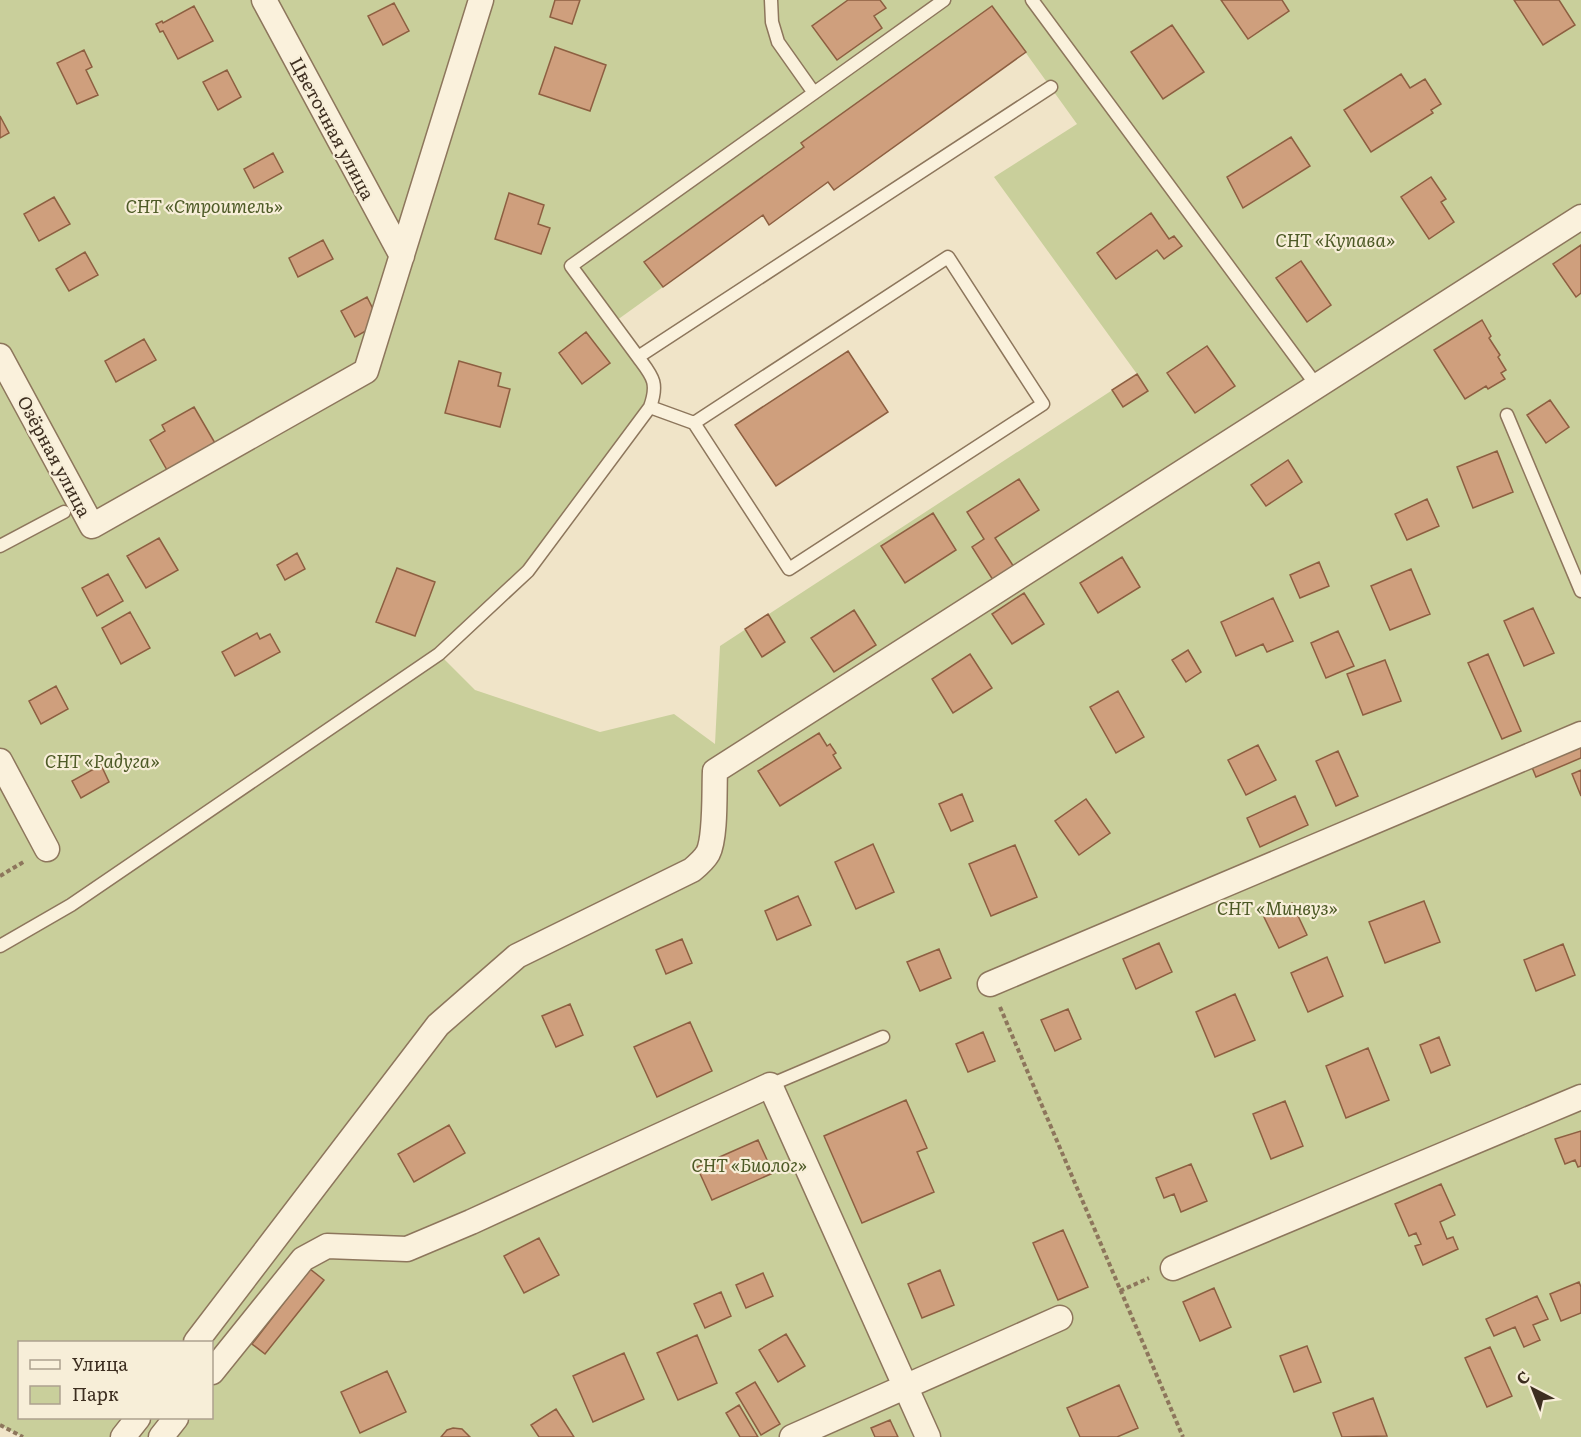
<svg xmlns="http://www.w3.org/2000/svg" width="1581" height="1437" font-family="Literata,serif">
<style>
.green{fill:#c9cf9b;fill-rule:evenodd}
.building{fill:#cf9f7d;stroke:#8d5f41;stroke-width:1.5}
.lines{fill:none;stroke-linecap:round;stroke-linejoin:round}
.service-casing{stroke:#8d765c;stroke-width:15}
.minor-casing{stroke:#8d765c;stroke-width:27}
.path{stroke:#8d765c;stroke-width:4;stroke-dasharray:4.5 3;stroke-linecap:butt}
.service{stroke:#faf1dc;stroke-width:12}
.minor{stroke:#faf1dc;stroke-width:24}
.labels{text-anchor:middle;dominant-baseline:central;stroke-width:4.5;stroke-linejoin:round;paint-order:stroke}
.street-label{font-size:18px;fill:#3d2e20;stroke:#f7eed8}
.park-label{font-size:18px;font-style:italic;fill:#4d5a26;stroke:#f7eed8}
</style>
<rect width="100%" height="100%" fill="#f0e4c8"/>
<path class="green" d="M 0,0 L 1581,0 L 1581,1437 L 23,1437 L 0,1425 ZM 992,6 L 1077,124 L 994,177 L 1137,374 L 720,646 L 715,744 L 674,714 L 600,732 L 475,690 L 439,654 L 528,571 L 653,397 L 653,378 L 613,323 L 663,287 L 644,261 L 804,147 L 801,143 ZM 20,1342 L 212,1342 L 212,1418 L 20,1418 Z"/>
<path class="building" d="M 555,0 L 580,0 L 572,24 L 550,17 Z
M 848,0 L 880,0 L 886,8 L 874,16 L 882,28 L 837,60 L 812,26 Z
M 1221,0 L 1282,0 L 1289,11 L 1248,39 Z
M 1514,0 L 1559,0 L 1575,25 L 1543,45 Z
M 394,3 L 409,31 L 383,45 L 368,16 Z
M 194,6 L 213,41 L 178,59 L 163,31 L 160,32 L 156,24 L 162,21 L 163,23 Z
M 992,6 L 1026,52 L 834,190 L 828,182 L 769,225 L 763,215 L 663,287 L 644,262 L 804,147 L 801,143 Z
M 1172,25 L 1204,72 L 1163,99 L 1131,52 Z
M 555,47 L 606,65 L 590,111 L 539,94 Z
M 84,50 L 92,67 L 86,70 L 98,95 L 77,104 L 57,63 Z
M 227,70 L 241,97 L 218,110 L 203,82 Z
M 1401,74 L 1410,88 L 1425,79 L 1441,104 L 1431,110 L 1433,113 L 1371,152 L 1344,110 Z
M 0,116 L 9,133 L 0,138 Z
M 1291,137 L 1310,166 L 1243,208 L 1227,177 Z
M 273,153 L 283,172 L 254,188 L 244,169 Z
M 1431,177 L 1446,199 L 1441,202 L 1454,222 L 1429,239 L 1401,197 Z
M 509,193 L 544,205 L 538,224 L 550,228 L 541,254 L 495,239 Z
M 54,197 L 70,224 L 39,241 L 24,214 Z
M 1151,213 L 1169,239 L 1174,236 L 1182,246 L 1164,259 L 1157,250 L 1116,279 L 1097,253 Z
M 323,240 L 333,259 L 298,277 L 289,258 Z
M 1581,245 L 1581,293 L 1576,297 L 1553,264 Z
M 85,252 L 98,275 L 69,291 L 56,269 Z
M 1301,261 L 1331,305 L 1307,322 L 1276,278 Z
M 367,297 L 380,323 L 355,337 L 341,311 Z
M 1482,320 L 1491,336 L 1489,338 L 1500,355 L 1498,357 L 1506,370 L 1501,373 L 1505,379 L 1488,389 L 1486,386 L 1465,399 L 1434,350 Z
M 586,332 L 610,363 L 582,384 L 559,353 Z
M 144,339 L 156,360 L 116,382 L 105,361 Z
M 1207,346 L 1235,386 L 1195,413 L 1167,373 Z
M 848,351 L 888,412 L 776,486 L 735,425 Z
M 459,361 L 501,373 L 498,386 L 510,389 L 500,427 L 445,413 Z
M 1137,374 L 1148,391 L 1123,407 L 1112,390 Z
M 1550,400 L 1569,427 L 1546,443 L 1527,415 Z
M 194,407 L 215,443 L 167,470 L 150,440 L 165,431 L 162,425 Z
M 1497,451 L 1513,492 L 1473,508 L 1457,467 Z
M 1288,460 L 1302,482 L 1266,506 L 1251,485 Z
M 1019,479 L 1039,510 L 995,538 L 1014,567 L 993,580 L 972,547 L 984,539 L 967,512 Z
M 1427,499 L 1439,526 L 1407,540 L 1395,514 Z
M 933,513 L 956,550 L 905,583 L 881,546 Z
M 159,538 L 178,570 L 146,588 L 127,556 Z
M 297,553 L 305,569 L 285,580 L 277,565 Z
M 1122,557 L 1140,587 L 1098,613 L 1080,583 Z
M 1319,562 L 1329,586 L 1300,598 L 1290,575 Z
M 397,568 L 435,582 L 415,636 L 376,622 Z
M 1411,569 L 1430,614 L 1390,630 L 1371,586 Z
M 108,574 L 123,601 L 97,616 L 82,588 Z
M 1024,593 L 1044,624 L 1012,644 L 992,614 Z
M 1273,598 L 1293,641 L 1267,652 L 1263,644 L 1236,656 L 1221,622 Z
M 1533,608 L 1554,653 L 1524,666 L 1504,621 Z
M 854,610 L 876,645 L 834,672 L 811,638 Z
M 130,612 L 150,648 L 121,664 L 102,628 Z
M 768,614 L 785,642 L 762,657 L 745,629 Z
M 1338,631 L 1354,666 L 1326,678 L 1311,643 Z
M 257,633 L 260,639 L 270,634 L 280,652 L 235,676 L 222,652 Z
M 1188,650 L 1201,672 L 1186,682 L 1172,660 Z
M 970,654 L 992,688 L 953,713 L 932,679 Z
M 1488,654 L 1521,731 L 1502,739 L 1468,663 Z
M 1385,660 L 1401,701 L 1363,715 L 1347,674 Z
M 56,686 L 68,709 L 41,724 L 29,701 Z
M 1118,691 L 1144,737 L 1116,753 L 1090,707 Z
M 819,733 L 827,746 L 830,744 L 836,753 L 833,755 L 841,768 L 780,806 L 758,771 Z
M 1581,738 L 1581,758 L 1536,777 L 1529,760 Z
M 1258,745 L 1276,780 L 1246,795 L 1228,760 Z
M 1338,751 L 1358,796 L 1336,806 L 1316,761 Z
M 101,765 L 109,782 L 81,798 L 72,781 Z
M 1581,770 L 1581,796 L 1572,774 Z
M 962,794 L 973,821 L 951,831 L 939,804 Z
M 1295,796 L 1308,825 L 1260,847 L 1247,818 Z
M 1086,799 L 1110,833 L 1079,855 L 1055,821 Z
M 873,844 L 894,892 L 856,909 L 835,862 Z
M 1015,845 L 1037,897 L 991,916 L 969,864 Z
M 798,896 L 811,925 L 777,940 L 765,911 Z
M 1424,901 L 1440,942 L 1385,963 L 1369,922 Z
M 1292,903 L 1307,935 L 1279,948 L 1264,917 Z
M 682,939 L 692,963 L 666,974 L 656,950 Z
M 1159,943 L 1172,972 L 1136,989 L 1123,959 Z
M 1563,944 L 1575,975 L 1536,991 L 1524,960 Z
M 939,949 L 951,978 L 920,991 L 907,962 Z
M 1327,957 L 1343,996 L 1308,1012 L 1291,973 Z
M 1235,994 L 1255,1040 L 1215,1057 L 1196,1012 Z
M 570,1004 L 583,1035 L 556,1047 L 542,1016 Z
M 1068,1009 L 1081,1039 L 1055,1051 L 1041,1020 Z
M 690,1022 L 712,1071 L 657,1097 L 634,1047 Z
M 983,1032 L 995,1061 L 968,1072 L 956,1044 Z
M 1439,1037 L 1450,1065 L 1431,1073 L 1420,1045 Z
M 1368,1048 L 1389,1100 L 1346,1118 L 1326,1066 Z
M 906,1100 L 927,1148 L 917,1152 L 934,1192 L 862,1223 L 824,1136 Z
M 1285,1101 L 1303,1146 L 1271,1159 L 1253,1114 Z
M 449,1125 L 465,1153 L 414,1182 L 398,1154 Z
M 1581,1131 L 1581,1166 L 1578,1167 L 1575,1160 L 1565,1164 L 1555,1139 Z
M 758,1140 L 773,1173 L 712,1200 L 697,1167 Z
M 1191,1164 L 1207,1201 L 1181,1212 L 1174,1194 L 1164,1198 L 1156,1178 Z
M 1441,1184 L 1455,1215 L 1440,1222 L 1447,1239 L 1453,1237 L 1458,1249 L 1423,1265 L 1415,1246 L 1421,1244 L 1416,1233 L 1409,1236 L 1395,1204 Z
M 1063,1230 L 1088,1287 L 1058,1300 L 1033,1243 Z
M 539,1238 L 559,1275 L 524,1293 L 504,1256 Z
M 310,1269 L 324,1280 L 265,1354 L 252,1344 Z
M 940,1270 L 954,1305 L 922,1318 L 908,1284 Z
M 763,1273 L 773,1296 L 746,1308 L 736,1285 Z
M 1579,1282 L 1581,1287 L 1581,1313 L 1561,1321 L 1550,1294 Z
M 1214,1288 L 1231,1327 L 1200,1341 L 1183,1302 Z
M 721,1292 L 731,1316 L 705,1328 L 694,1304 Z
M 1537,1296 L 1548,1319 L 1533,1325 L 1540,1340 L 1524,1347 L 1515,1327 L 1494,1336 L 1486,1319 Z
M 786,1334 L 805,1366 L 778,1382 L 759,1350 Z
M 697,1335 L 717,1383 L 678,1400 L 657,1353 Z
M 1307,1346 L 1321,1382 L 1294,1392 L 1280,1356 Z
M 1490,1347 L 1512,1396 L 1487,1407 L 1465,1358 Z
M 624,1353 L 644,1399 L 593,1422 L 573,1376 Z
M 387,1371 L 406,1412 L 360,1433 L 341,1392 Z
M 755,1382 L 780,1424 L 761,1435 L 736,1393 Z
M 1119,1385 L 1138,1428 L 1117,1437 L 1080,1437 L 1067,1408 Z
M 1373,1398 L 1387,1436 L 1342,1437 L 1333,1413 Z
M 739,1405 L 758,1437 L 740,1437 L 726,1413 Z
M 556,1409 L 574,1437 L 539,1437 L 531,1425 Z
M 890,1420 L 898,1437 L 875,1437 L 871,1428 Z
M 453,1428 L 462,1429 L 470,1437 L 441,1437 L 447,1430 Z"/>
<g class="lines">
<defs>
<path id="service" d="M 771,0 L 772,22 L 778,42 L 814,93 L 944,0
M 1032,0 L 1317,386
M 638,357 L 571,266 L 814,93
M 650,407 L 694,423 L 789,569 L 1043,404 L 948,257 L 694,423
M 1507,415 L 1581,591
M 0,546 L 64,512
M 0,946 L 71,905 L 439,654 L 528,571 L 650,407 C 659,382 652,376 638,357 L 1051,87
M 770,1085 L 883,1037"/>
<path id="minor" d="M 264,0 L 402,256
M 0,356 L 92,526 L 366,371 L 481,0
M 0,761 L 47,849
M 990,984 L 1581,734
M 1173,1268 L 1581,1097
M 196,1342 L 438,1025 L 517,956 L 692,870 C 698,865 704,860 708,853 C 716,837 714,791 715,771 L 1581,217
M 212,1372 L 303,1259 L 327,1246 L 407,1249 L 471,1222 L 770,1085 L 928,1437
M 123,1437 L 138,1418
M 161,1437 L 176,1418
M 792,1437 L 1060,1318"/>
</defs>
<use href="#service" class="service-casing"/>
<use href="#minor" class="minor-casing"/>
<path class="path" d="M 0,876 L 25,861
M 1000,1007 L 1183,1437
M 1120,1291 L 1149,1278
M 0,1425 L 23,1437"/>
<use href="#service" class="service"/>
<use href="#minor" class="minor"/>
</g>
<g class="labels">
<g class="street-label">
<text transform="translate(333 128) rotate(62)">Цветочная улица</text>
<text transform="translate(55 456) rotate(62)">Озёрная улица</text>
</g>
<g class="park-label">
<text x="204" y="205">СНТ «Строитель»</text>
<text x="1335" y="239">СНТ «Купава»</text>
<text x="102" y="760">СНТ «Радуга»</text>
<text x="1277" y="907">СНТ «Минвуз»</text>
<text x="749" y="1164">СНТ «Биолог»</text>
</g>
</g>
<rect x="18" y="1341" width="195" height="78" fill="#f7eed8" stroke="#ada18e" stroke-width="1.5"/>
<rect x="30" y="1360" width="30" height="9" fill="#faf1dc" stroke="#ada18e" stroke-width="1.5"/>
<text x="72" y="1371" font-size="18" fill="#3d2e20">Улица</text>
<rect x="30" y="1386" width="30" height="18" fill="#c9cf9b" stroke="#ada18e" stroke-width="1.5"/>
<text x="72" y="1401" font-size="18" fill="#3d2e20">Парк</text>
<g transform="translate(1533 1389) rotate(318)" stroke="#f7eed8" stroke-width="4.5" paint-order="stroke">
<path d="M0-4.5L10 22L0 15L-10 22Z" fill="#3d2e20"/>
<text y="-9" font-size="16" font-weight="bold" text-anchor="middle" fill="#3d2e20">С</text>
</g>
</svg>
